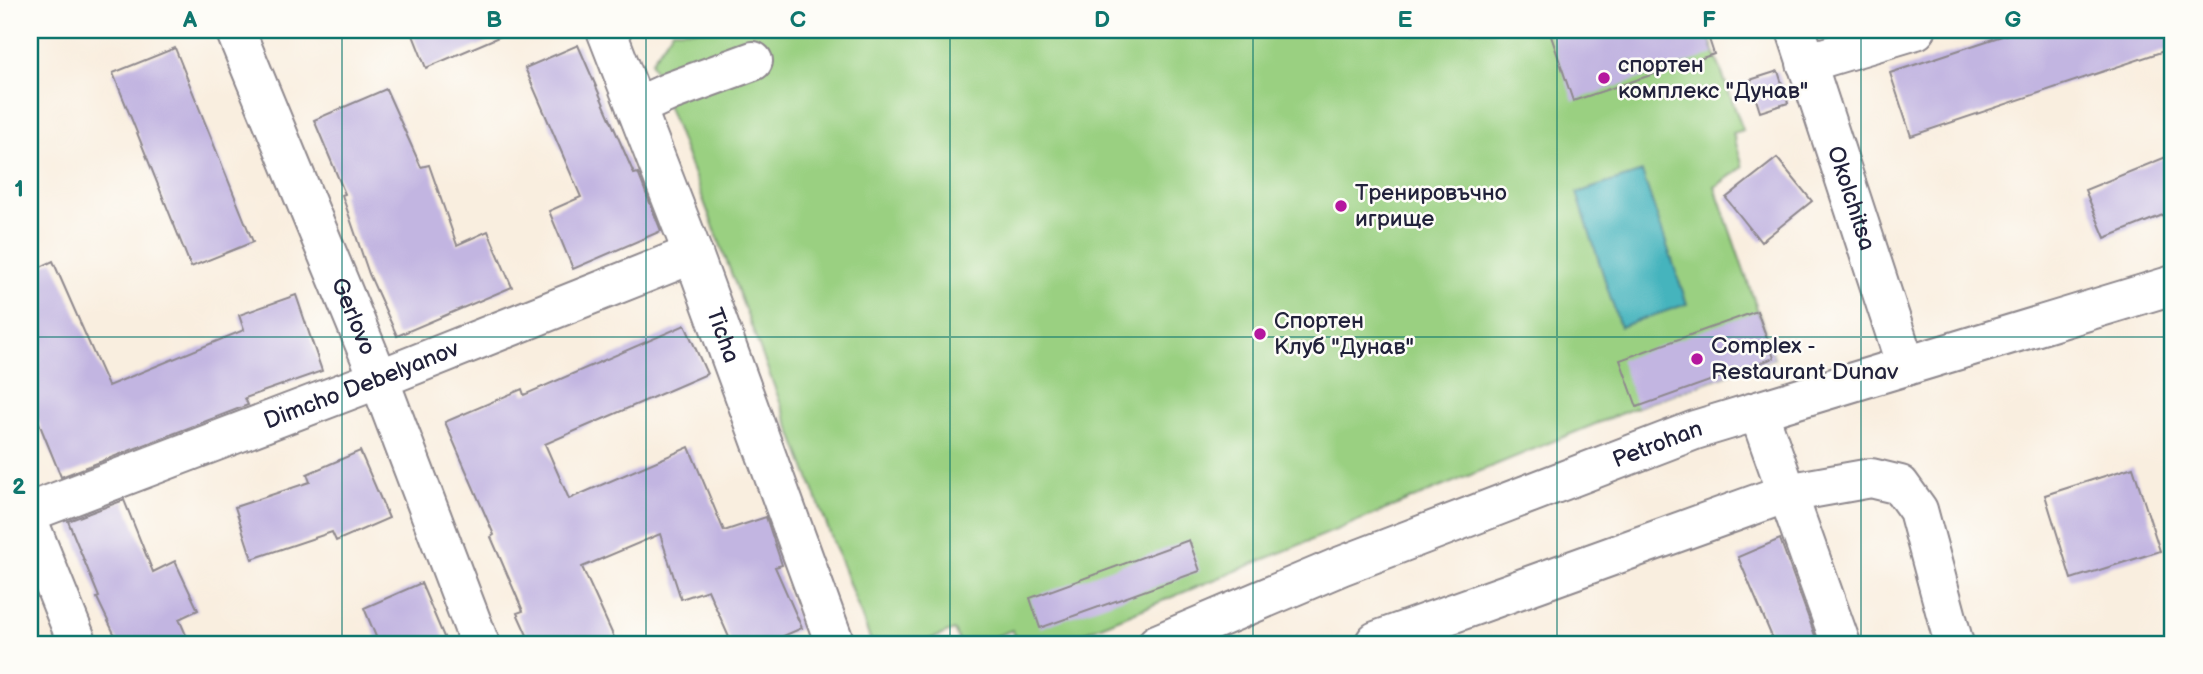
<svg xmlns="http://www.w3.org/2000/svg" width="2203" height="674" font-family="'Balsamiq Sans',sans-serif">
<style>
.green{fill:#9ad081;stroke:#5e795e;stroke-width:2}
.water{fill:#45b4bd;stroke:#346b7c;stroke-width:2}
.building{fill:#c2b5e1}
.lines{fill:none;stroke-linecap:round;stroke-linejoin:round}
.minor-casing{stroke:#8e888d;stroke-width:42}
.minor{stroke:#fff;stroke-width:38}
.grid{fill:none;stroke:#0f766e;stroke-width:2;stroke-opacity:0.55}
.poi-dot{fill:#b5179e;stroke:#fdfcf7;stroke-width:2.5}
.labels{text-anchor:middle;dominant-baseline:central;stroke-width:5;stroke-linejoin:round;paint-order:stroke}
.poi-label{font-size:23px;fill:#22223b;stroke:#fdfcf7;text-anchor:start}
.street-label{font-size:23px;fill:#22223b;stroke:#fdfcf7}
.neatline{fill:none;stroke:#0f766e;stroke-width:2.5}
.grid-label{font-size:23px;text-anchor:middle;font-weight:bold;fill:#0f766e}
</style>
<rect width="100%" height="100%" fill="#fdfcf7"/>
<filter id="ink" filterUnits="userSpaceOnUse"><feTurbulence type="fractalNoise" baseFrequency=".0143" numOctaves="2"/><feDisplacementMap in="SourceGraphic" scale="14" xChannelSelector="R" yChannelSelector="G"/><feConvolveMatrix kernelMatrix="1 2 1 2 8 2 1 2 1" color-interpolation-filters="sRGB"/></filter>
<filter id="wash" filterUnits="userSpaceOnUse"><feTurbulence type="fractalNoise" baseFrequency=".00686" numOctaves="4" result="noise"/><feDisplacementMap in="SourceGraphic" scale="28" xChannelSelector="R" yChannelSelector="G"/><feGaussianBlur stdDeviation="1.57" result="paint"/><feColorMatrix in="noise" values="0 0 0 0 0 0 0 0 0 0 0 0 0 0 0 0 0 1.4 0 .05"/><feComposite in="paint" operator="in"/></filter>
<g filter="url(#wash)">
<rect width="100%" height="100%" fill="#f9eedf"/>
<path class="green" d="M 673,30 L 1706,30 L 1743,130 L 1733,133 L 1743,167 L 1715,187 L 1774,358 L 1637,407 L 1057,644 L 1019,644 L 1012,630 L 977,644 L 960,644 L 954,630 L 918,644 L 872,644 L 651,62 Z"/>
<path class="water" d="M 1642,172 L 1687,304 L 1620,327 L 1577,193 Z"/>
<g id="blocks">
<path class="building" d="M 411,30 L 515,30 L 426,68 Z
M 1549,30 L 1706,30 L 1714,54 L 1573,101 Z
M 2020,30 L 2173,30 L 2173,48 L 1911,136 L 1890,73 Z
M 578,45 L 634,174 L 638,173 L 661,231 L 573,269 L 549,211 L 581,197 L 525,68 Z
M 175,48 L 253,242 L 191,267 L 113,73 Z
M 1778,71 L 1788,103 L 1760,112 L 1750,80 Z
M 386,89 L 421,167 L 429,165 L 457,245 L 488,231 L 512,287 L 397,336 L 369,274 L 342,195 L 345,194 L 314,120 Z
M 2166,157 L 2173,175 L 2173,211 L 2105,238 L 2085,190 Z
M 1777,158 L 1812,201 L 1761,242 L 1726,198 Z
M 53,261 L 108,386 L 244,330 L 239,315 L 296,295 L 322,371 L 245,398 L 248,405 L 61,477 L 30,401 L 30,272 Z
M 1757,311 L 1774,358 L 1637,407 L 1620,360 Z
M 685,325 L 707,374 L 545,444 L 569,499 L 689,447 L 724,531 L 766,517 L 782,565 L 775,567 L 802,628 L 765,644 L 732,644 L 708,590 L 681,599 L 660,534 L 582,567 L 617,644 L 531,644 L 517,613 L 523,611 L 491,537 L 494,535 L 445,422 L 522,389 L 524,395 Z
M 360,451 L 389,518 L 336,541 L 332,532 L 252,559 L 235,507 L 310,482 L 307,474 Z
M 2133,467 L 2160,551 L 2071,579 L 2045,495 Z
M 124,500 L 153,572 L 175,561 L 198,610 L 179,619 L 190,644 L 119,644 L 97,598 L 99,597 L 68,521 Z
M 1780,539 L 1818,644 L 1775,644 L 1738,557 Z
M 1189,540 L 1200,571 L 1040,628 L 1030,598 Z
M 421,583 L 447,644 L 379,644 L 364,608 Z"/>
</g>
</g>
<g filter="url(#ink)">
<use href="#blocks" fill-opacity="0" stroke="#8e888d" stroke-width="2"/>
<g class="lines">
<defs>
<g id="minor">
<path id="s1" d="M 235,30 L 379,379 L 480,644"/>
<path id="s2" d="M 606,30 L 693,254 L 835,644"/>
<path id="s3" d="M 1796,30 L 1906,366"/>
<path d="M 1806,63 L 1916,30"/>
<path d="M 636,107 L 671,91 L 753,61"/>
<path d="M 1758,411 L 1841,644"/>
<path id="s4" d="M 30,512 L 379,379 L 693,254"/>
<path d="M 30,525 L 78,644"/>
<path id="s5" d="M 1157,644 L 1341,566 L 1695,430 L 2173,285"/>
<path d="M 1374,644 L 1376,641 L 1787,493 L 1871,478 L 1900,485 L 1918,510 L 1954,644"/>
</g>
</defs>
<use href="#minor" class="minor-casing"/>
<use href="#minor" class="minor"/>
</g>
</g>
<path class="grid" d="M 342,30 L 342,644M 646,30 L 646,644M 950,30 L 950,644M 1253,30 L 1253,644M 1557,30 L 1557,644M 1861,30 L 1861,644M 30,337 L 2173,337"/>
<g class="poi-dot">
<circle cx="1604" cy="78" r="7"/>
<circle cx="1341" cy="206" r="7"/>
<circle cx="1260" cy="334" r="7"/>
<circle cx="1697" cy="359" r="7"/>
</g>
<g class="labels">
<g class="poi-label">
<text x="1618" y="65">спортен<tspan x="1618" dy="26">комплекс "Дунав"</tspan></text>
<text x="1355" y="193">Тренировъчно<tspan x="1355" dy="26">игрище</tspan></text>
<text x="1274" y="321">Спортен<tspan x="1274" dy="26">Клуб "Дунав"</tspan></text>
<text x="1711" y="346">Complex -<tspan x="1711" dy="26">Restaurant Dunav</tspan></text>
</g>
<g class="street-label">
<text stroke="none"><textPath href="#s3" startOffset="177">Okolchitsa</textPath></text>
<text stroke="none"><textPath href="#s1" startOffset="310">Gerlovo</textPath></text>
<text stroke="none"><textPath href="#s2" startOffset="327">Ticha</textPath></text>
<text stroke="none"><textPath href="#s4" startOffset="355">Dimcho Debelyanov</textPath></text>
<text stroke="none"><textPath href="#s5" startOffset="539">Petrohan</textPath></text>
</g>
</g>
<rect width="2203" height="674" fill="none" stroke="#fdfcf7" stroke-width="77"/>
<rect x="38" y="38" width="2126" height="598" class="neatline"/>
<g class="grid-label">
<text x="190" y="27">A</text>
<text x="494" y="27">B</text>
<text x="798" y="27">C</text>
<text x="1102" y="27">D</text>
<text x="1405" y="27">E</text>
<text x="1709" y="27">F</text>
<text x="2013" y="27">G</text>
<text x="19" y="196">1</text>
<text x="19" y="494">2</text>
</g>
</svg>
